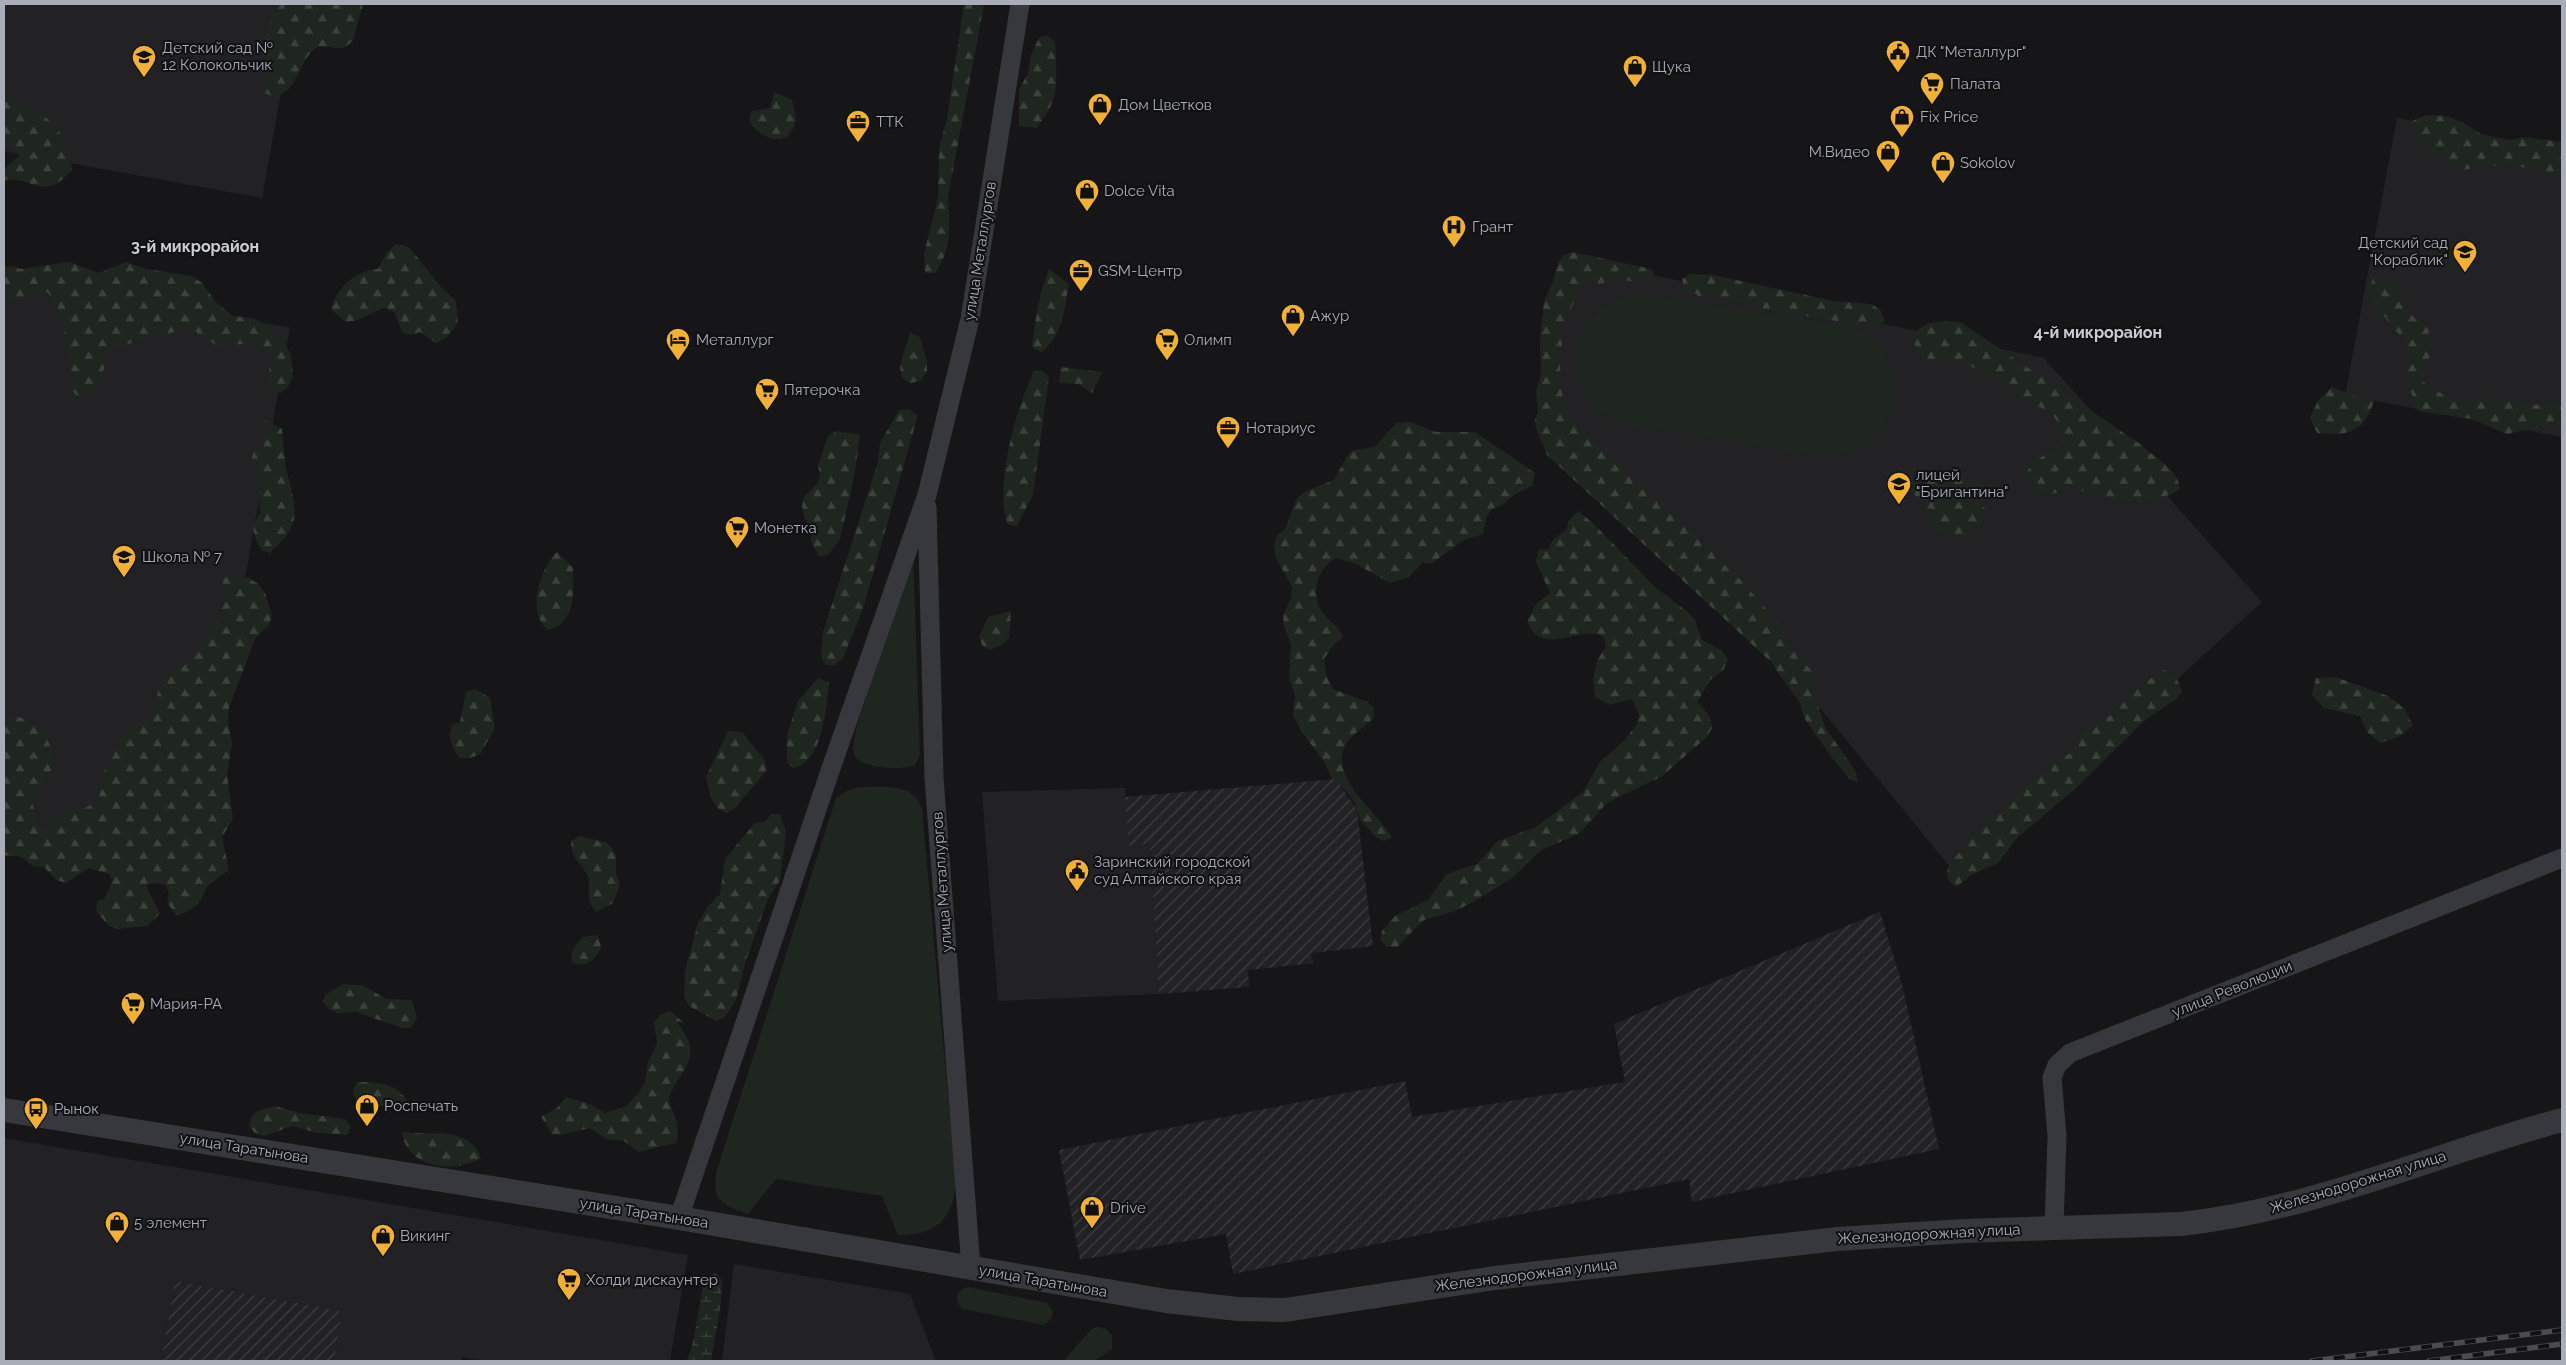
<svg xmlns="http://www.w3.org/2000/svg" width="2566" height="1365" font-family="Raleway,sans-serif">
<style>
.built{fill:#222225}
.industrial{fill:url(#industrial-furrows)}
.green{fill:#1e261f}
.forest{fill:url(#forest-firs)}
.wetland{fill:url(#wetland-marsh)}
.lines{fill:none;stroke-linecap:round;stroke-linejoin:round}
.minor{stroke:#37383d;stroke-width:19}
.tertiary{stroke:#37383d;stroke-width:24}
.rail-casing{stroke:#4a4c52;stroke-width:5.5}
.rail{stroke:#111113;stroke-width:4;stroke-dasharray:11;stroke-linecap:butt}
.labels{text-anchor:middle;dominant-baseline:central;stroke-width:4;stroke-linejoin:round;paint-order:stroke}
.poi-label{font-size:15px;fill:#a8adb8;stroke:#111113;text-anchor:start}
.street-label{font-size:15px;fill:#a8adb8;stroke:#111113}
.neighbourhood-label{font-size:16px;font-weight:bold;fill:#c9ccd4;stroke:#111113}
</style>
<defs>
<pattern id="industrial-furrows" width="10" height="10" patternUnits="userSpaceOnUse" patternTransform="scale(1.25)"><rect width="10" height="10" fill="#222225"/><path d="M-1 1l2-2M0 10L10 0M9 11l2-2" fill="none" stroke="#3f3f43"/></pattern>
<pattern id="forest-firs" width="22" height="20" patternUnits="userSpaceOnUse" patternTransform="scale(1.25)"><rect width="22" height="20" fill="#1e261f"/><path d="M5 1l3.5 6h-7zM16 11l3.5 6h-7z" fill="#3c433d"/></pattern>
<pattern id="wetland-marsh" width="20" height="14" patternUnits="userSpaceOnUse" patternTransform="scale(1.25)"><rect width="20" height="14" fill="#1e261f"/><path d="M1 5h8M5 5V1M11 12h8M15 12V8" fill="none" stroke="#3c433d"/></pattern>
</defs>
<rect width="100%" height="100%" fill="#161618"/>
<path class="built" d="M 4,4 L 297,4 L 262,198 L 4,151 Z
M 2397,118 L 2562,150 L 2562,437 L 2345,395 Z
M 1563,256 L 2044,358 L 2262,602 L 1959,878 L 1776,654 L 1550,434 Z
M 4,285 L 290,327 L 194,864 L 4,829 Z
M 1125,788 L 1127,809 L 1150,844 L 1159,994 L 998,1001 L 982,792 Z
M 4,1138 L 688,1255 L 670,1361 L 487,1361 L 462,1357 L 461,1361 L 334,1361 L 342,1311 L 175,1281 L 161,1361 L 4,1361 Z
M 734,1264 L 910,1294 L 936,1361 L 722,1361 Z"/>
<path class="industrial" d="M 1336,779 L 1357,810 L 1373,946 L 1311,953 L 1313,963 L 1248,970 L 1249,987 L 1159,994 L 1150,844 L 1129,845 L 1125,797 Z
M 1880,912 L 1902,984 L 1939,1149 L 1692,1202 L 1689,1179 L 1233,1274 L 1226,1234 L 1080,1260 L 1059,1150 L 1405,1081 L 1412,1117 L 1625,1082 L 1614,1024 Z
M 175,1281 L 342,1311 L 334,1361 L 161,1361 Z"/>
<path class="green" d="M 1633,292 L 1854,327 C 1918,360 1904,443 1834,458 L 1614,423 C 1555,384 1568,313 1633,292 Z
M 913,553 L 920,755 C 918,759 917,762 914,765 C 904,771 860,768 855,756 C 851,748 855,737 856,729 Z
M 860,787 C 883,787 914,782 922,809 L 956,1185 C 951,1222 935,1235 898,1235 L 882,1196 L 776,1179 L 748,1214 C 721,1205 711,1200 717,1170 L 836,798 L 848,790 Z
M 968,1287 L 1047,1303 L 1053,1312 L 1051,1319 L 1043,1325 L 963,1309 C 953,1301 955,1290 968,1287 Z
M 1098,1327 L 1106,1329 L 1112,1335 L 1112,1349 L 1094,1361 L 1063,1361 L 1093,1328 Z"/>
<path class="forest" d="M 281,4 L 363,4 L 353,41 C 350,43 346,47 343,48 C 333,50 322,42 313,50 C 297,65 294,106 264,93 C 258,78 262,39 269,24 C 272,17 277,10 281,4 Z
M 964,4 L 984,4 L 948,197 C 950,224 952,250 935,273 L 925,273 L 924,254 L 938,197 L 939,148 L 947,119 Z
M 1047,35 L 1055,42 C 1056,80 1062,98 1036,128 L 1019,126 L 1019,90 L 1028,73 L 1031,55 L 1039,38 Z
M 4,81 L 15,98 L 25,107 L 44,115 L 68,142 L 65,152 L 71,160 L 72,170 C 42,204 35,175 4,180 L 4,169 L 19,156 L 17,148 L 4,134 Z
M 774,92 L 792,100 C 793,107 797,115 795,123 C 789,151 757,138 749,120 L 752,111 L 770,108 Z
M 2426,115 L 2447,116 L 2464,123 L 2485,137 L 2503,142 L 2523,137 L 2562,142 L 2562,173 L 2557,175 C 2522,165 2499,162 2463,170 L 2415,140 L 2410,122 Z
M 396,244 L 410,248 L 441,287 L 456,301 L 458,323 L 446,338 L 436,343 L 420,332 L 411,335 L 402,332 L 395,313 L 385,307 L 358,320 L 346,322 L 331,310 C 335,289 356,270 378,269 L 387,252 Z
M 1572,252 L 1652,269 L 1654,278 L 1636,282 L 1618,279 L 1600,284 L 1592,282 L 1583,286 L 1564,321 L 1560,367 L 1564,410 L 1607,457 L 1624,469 L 1742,581 L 1785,631 L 1794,651 L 1815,675 L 1818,705 L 1825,727 L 1856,772 L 1858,782 L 1850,779 L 1832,758 L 1805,719 L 1800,703 L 1770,661 L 1547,455 L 1536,429 L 1535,420 L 1538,412 L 1536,392 L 1541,374 L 1540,341 L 1544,301 L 1553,282 L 1558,263 L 1563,256 Z
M 69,262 L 99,273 L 126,262 L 147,269 L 192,276 L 202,283 L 216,302 L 233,316 L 253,318 L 272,329 L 285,344 L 291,355 L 293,377 L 288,387 L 281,393 L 271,392 L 266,385 L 272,358 C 260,339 238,344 219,347 L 190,328 C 173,334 115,342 106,357 C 105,360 104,365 104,369 C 100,382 96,389 85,397 L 76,395 L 69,387 L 72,380 C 62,351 70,316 47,292 L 4,302 L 4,267 L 12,266 L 21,269 Z
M 1049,269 L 1069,284 C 1064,308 1063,337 1041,352 L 1032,347 C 1035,320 1039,295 1049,269 Z
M 1690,274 L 1713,275 L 1833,301 L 1872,304 L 1880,310 L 1885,321 L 1876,327 L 1774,311 L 1733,300 L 1699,296 L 1684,287 L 1682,279 Z
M 2373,277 L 2391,281 L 2402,295 L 2408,313 L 2427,326 L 2432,345 L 2423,382 L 2453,401 L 2493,396 L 2533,405 L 2562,402 L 2562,426 L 2545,426 L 2507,434 L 2472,419 L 2418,411 L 2406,378 L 2410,360 L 2405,342 L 2368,296 Z
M 1948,321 L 1962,323 L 2140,444 C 2154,458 2179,469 2180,489 C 2146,511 2105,500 2071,487 C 2050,496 2038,501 2025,478 C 2032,452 2054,458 2064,438 L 2062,429 L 2051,412 L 2026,401 L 2003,383 L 1964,363 L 1943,364 L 1926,358 L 1914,344 L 1914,332 L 1929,323 Z
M 910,333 L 920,337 L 927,362 L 927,372 L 920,381 L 910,383 L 902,378 L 900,368 L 902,358 Z
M 1061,367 L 1102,372 L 1092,393 L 1078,384 L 1059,383 Z
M 1034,371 L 1043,371 L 1049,377 L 1033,495 L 1017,526 L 1008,525 C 993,487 1017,407 1034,371 Z
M 2332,387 L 2358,397 L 2375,398 C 2365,431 2350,437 2317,433 L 2310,418 L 2318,401 Z
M 909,409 L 918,415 L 863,609 L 843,658 L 835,665 L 826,665 L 821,658 L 823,632 L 878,462 L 880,443 L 899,410 Z
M 265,420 L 282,429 C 284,446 284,464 289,480 C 298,516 299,526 270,553 L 261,550 C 254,535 249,527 260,514 C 259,505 260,495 259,486 C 257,471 247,465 255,448 L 264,447 Z
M 1410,422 L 1436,432 L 1475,432 L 1535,473 L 1532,486 L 1515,494 L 1501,506 L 1492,509 L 1487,516 L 1483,534 L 1464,540 L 1432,563 L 1422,563 L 1409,577 L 1390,583 L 1356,564 L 1336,558 C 1318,568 1309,594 1323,613 C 1330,622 1338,625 1343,637 L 1335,643 L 1324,659 L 1327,678 L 1333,689 L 1368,702 L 1374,708 L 1373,719 C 1364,727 1351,735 1345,746 C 1329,779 1379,813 1392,838 L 1383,841 L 1375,836 L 1360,820 L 1356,804 L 1336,779 L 1332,779 L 1325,763 L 1302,732 L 1293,715 L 1295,696 L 1289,678 L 1291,645 L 1284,626 L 1283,615 L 1291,598 L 1292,587 L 1276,558 L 1274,546 L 1277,536 L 1285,529 L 1296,500 L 1304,492 L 1334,480 L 1347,456 L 1354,450 L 1375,447 L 1396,423 Z
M 837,431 L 860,435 L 854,477 L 840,539 L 828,555 L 819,557 L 811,541 L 812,533 L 804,516 L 802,506 L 804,497 L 817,484 L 820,475 L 818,465 L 828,436 Z
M 1930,472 C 1937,473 1940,474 1946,476 C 1959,479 1963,474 1975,485 L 1971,494 L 1985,509 C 1984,529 1969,536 1952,540 C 1937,533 1921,521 1925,503 L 1917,498 L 1911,489 L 1912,479 Z
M 1578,511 L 1594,524 L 1655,587 L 1689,613 L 1695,621 L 1702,640 L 1721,650 L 1728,659 L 1724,669 L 1709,681 L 1698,702 L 1710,717 L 1712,728 L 1707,737 L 1661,777 L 1616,798 L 1604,806 L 1579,834 L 1541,850 L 1512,878 L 1473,902 L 1455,911 L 1424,920 L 1397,947 L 1387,947 L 1380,939 L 1382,931 L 1395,916 L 1428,900 L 1446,875 L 1457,870 L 1477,864 L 1496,842 L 1536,827 L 1583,792 L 1600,762 L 1624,741 L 1637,724 L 1639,715 L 1632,699 L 1610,705 L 1595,697 L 1593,680 L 1597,661 L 1606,646 L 1603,637 C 1579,623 1542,660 1527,621 L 1536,604 L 1550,593 L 1536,562 L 1538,550 L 1549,549 L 1552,541 L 1566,530 L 1569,520 Z
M 557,552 L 573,568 C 573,592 577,623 548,630 C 526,614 540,568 557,552 Z
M 221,574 L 249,578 L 258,584 L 265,593 L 272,616 L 269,625 L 255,639 L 229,708 L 228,721 L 232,744 L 227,775 L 233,819 L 222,837 L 229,870 L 206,887 C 203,903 192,910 177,916 L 167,903 L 169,894 L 166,885 L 155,883 L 146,885 L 160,914 L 147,926 L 118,929 L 109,926 L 96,911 L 97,901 L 105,898 L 112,882 L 109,874 L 89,868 L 66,883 L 56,880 L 44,867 C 26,868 28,858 17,856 C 12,856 8,856 4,855 L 4,715 C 33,715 54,737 54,766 L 31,800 L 39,823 L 45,830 L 66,809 L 85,808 L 101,800 L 96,782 L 108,766 L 123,734 L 149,717 L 162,681 L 170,673 L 188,663 L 200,647 L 208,628 L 216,621 L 224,604 L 225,594 Z
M 1011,611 L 1009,638 L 1002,645 L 990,650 L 982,645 L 979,637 L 988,617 Z
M 2164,670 C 2176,674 2178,680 2182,692 L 2176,699 L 2144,721 L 2075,789 L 2018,837 L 1998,863 L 1971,875 L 1956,887 L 1948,880 L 1947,871 L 1950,863 L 1987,821 L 2003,812 L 2022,790 L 2052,764 L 2069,754 L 2087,730 L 2111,715 L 2139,686 Z
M 2335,677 L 2388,696 L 2405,709 L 2413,726 L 2398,737 L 2380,743 L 2367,732 L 2360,716 L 2324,708 L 2312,695 L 2316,678 Z
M 818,678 L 829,683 C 826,708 823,763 793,768 L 787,762 L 787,735 L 798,701 Z
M 475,689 L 490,698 L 495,728 L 480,754 L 470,758 L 460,758 C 451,748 448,737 452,725 L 460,722 L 466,692 Z
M 728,731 L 742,732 L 765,761 L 766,771 L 735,808 L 727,813 C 711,808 710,792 706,777 Z
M 771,814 L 780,814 L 786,832 L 780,880 L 768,899 L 746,960 L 736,1000 L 724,1018 L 716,1021 L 691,1007 L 684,998 L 685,970 L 698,923 L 708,906 L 720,894 L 725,859 L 755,823 L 765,822 Z
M 580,836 L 607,843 L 616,854 L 616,873 L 620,885 L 613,903 L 596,912 C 583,896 592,892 588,877 C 582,862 571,861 571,841 Z
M 598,935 L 601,948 C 594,961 587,968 572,963 C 570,951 574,946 583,937 Z
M 343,984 L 364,986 L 386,999 L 412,1000 L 417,1018 L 411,1028 L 402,1028 L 356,1012 L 337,1013 L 329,1009 L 322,1001 L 327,994 Z
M 670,1011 L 684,1023 L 677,1022 C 693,1045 696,1052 680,1077 C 677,1082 672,1089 670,1094 C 666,1110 684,1121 676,1143 L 639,1152 L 624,1141 L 606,1139 L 590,1128 L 561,1135 L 552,1134 L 541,1117 L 558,1107 L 566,1097 L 592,1105 L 605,1113 L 627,1106 L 640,1091 L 645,1082 L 648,1062 L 657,1044 L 654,1023 L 660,1015 Z
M 357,1082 C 380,1082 398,1083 410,1105 L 400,1110 L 356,1100 L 353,1091 Z
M 275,1106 L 299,1113 L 345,1119 L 351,1127 L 347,1135 L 318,1133 L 292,1126 L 264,1136 L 255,1133 L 249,1126 C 251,1110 261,1110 275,1106 Z
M 402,1132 C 429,1136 470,1125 481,1158 C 454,1174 406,1168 402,1132 Z"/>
<path class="wetland" d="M 716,1273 L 722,1281 L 721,1304 L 711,1361 L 687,1361 L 693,1342 L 703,1286 L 707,1276 Z"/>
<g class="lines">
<path class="minor" d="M 927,507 L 934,778 L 971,1268
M 679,1218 L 830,771 L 927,495 L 970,319 L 1020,4
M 2054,1227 L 2057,1136 L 2052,1078 L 2057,1065 L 2070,1053 L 2562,858"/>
<path class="tertiary" d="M 4,1110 L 679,1218 L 1166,1301 L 1238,1309 L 1285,1310 L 1495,1278 L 1837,1239 L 1964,1231 L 2181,1224 C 2313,1210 2435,1154 2562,1120"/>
<defs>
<path id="rail" d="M 2312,1361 L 2562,1330
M 2429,1361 L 2562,1344"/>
</defs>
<use href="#rail" class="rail-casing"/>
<use href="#rail" class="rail"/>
</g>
<defs>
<symbol id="civic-pin" viewBox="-11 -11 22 30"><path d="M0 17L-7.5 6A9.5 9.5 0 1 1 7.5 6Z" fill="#f2b134" stroke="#111113"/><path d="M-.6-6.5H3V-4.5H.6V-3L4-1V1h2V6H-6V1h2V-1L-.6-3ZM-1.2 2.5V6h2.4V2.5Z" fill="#111"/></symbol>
<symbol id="school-pin" viewBox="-11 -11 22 30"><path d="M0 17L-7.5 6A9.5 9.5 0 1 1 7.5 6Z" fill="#f2b134" stroke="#111113"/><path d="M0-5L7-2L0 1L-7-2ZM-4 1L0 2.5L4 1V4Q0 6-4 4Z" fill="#111"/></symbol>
<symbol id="shop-pin" viewBox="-11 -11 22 30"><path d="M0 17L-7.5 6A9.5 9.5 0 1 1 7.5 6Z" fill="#f2b134" stroke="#111113"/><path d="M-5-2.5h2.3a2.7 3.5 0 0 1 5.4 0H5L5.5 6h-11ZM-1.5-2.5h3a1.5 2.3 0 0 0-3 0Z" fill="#111"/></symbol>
<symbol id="supermarket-pin" viewBox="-11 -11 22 30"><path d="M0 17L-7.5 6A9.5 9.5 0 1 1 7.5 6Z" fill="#f2b134" stroke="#111113"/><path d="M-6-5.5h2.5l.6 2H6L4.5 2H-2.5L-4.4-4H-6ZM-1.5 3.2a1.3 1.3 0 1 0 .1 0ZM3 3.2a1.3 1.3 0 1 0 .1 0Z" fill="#111"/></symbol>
<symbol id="office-pin" viewBox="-11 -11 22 30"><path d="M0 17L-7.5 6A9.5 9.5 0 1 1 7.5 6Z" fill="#f2b134" stroke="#111113"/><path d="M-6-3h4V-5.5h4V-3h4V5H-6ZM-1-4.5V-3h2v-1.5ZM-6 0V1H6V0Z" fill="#111"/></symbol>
<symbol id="hospital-pin" viewBox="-11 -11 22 30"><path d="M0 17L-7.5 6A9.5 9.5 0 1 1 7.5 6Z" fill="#f2b134" stroke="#111113"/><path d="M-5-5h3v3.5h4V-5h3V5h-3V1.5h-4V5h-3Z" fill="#111"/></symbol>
<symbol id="hotel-pin" viewBox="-11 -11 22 30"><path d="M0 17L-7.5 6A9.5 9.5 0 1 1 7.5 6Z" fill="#f2b134" stroke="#111113"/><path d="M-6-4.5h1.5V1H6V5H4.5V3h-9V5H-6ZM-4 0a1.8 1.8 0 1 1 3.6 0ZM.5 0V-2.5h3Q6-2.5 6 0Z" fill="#111"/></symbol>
<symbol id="bus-pin" viewBox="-11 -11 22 30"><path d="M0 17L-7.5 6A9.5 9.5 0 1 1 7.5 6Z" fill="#f2b134" stroke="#111113"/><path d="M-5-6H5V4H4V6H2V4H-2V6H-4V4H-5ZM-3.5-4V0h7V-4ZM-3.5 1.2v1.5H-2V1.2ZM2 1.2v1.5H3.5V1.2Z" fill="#111"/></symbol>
</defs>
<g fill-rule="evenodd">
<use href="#civic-pin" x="1884" y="38" width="28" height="38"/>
<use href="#school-pin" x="130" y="43" width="28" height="38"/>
<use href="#shop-pin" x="1621" y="53" width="28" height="38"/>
<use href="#supermarket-pin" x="1918" y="70" width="28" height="38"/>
<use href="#shop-pin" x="1086" y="91" width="28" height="38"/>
<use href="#shop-pin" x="1888" y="103" width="28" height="38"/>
<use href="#office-pin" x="844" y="108" width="28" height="38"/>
<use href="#shop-pin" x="1874" y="138" width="28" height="38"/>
<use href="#shop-pin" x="1929" y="149" width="28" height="38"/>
<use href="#shop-pin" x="1073" y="177" width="28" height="38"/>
<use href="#hospital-pin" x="1440" y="213" width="28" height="38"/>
<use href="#school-pin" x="2451" y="238" width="28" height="38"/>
<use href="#office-pin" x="1067" y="257" width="28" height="38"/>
<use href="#shop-pin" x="1279" y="302" width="28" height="38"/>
<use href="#hotel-pin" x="664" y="326" width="28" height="38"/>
<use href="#supermarket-pin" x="1153" y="326" width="28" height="38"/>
<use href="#supermarket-pin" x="753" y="376" width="28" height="38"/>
<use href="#office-pin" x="1214" y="414" width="28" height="38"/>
<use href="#school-pin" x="1885" y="470" width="28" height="38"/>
<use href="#supermarket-pin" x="723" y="514" width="28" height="38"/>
<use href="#school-pin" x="110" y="543" width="28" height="38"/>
<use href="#civic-pin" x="1063" y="857" width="28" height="38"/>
<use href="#supermarket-pin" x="119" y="990" width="28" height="38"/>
<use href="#shop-pin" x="353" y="1092" width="28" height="38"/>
<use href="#bus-pin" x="22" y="1095" width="28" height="38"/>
<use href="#shop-pin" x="1078" y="1194" width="28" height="38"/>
<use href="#shop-pin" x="103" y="1209" width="28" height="38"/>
<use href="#shop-pin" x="369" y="1222" width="28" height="38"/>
<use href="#supermarket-pin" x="555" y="1266" width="28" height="38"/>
</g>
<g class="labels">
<g class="poi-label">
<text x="162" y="48">Детский сад №<tspan x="162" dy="17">12 Колокольчик</tspan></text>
<text x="1916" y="52">ДК "Металлург"</text>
<text x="1652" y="67">Щука</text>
<text x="1950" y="84">Палата</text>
<text x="1118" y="105">Дом Цветков</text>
<text x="1920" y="117">Fix Price</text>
<text x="876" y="122">ТТК</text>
<text x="1870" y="152" text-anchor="end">М.Видео</text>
<text x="1960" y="163">Sokolov</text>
<text x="1104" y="191">Dolce Vita</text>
<text x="1472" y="227">Грант</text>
<text x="2448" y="243" text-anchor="end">Детский сад<tspan x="2448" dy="17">"Кораблик"</tspan></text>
<text x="1098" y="271">GSM-Центр</text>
<text x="1310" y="316">Ажур</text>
<text x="696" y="340">Металлург</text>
<text x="1184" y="340">Олимп</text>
<text x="784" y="390">Пятерочка</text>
<text x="1246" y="428">Нотариус</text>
<text x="1916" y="475">лицей<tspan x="1916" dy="17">"Бригантина"</tspan></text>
<text x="754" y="528">Монетка</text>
<text x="142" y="557">Школа № 7</text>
<text x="1094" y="862">Заринский городской<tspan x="1094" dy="17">суд Алтайского края</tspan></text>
<text x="150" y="1004">Мария-РА</text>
<text x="384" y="1106">Роспечать</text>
<text x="54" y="1109">Рынок</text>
<text x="1110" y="1208">Drive</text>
<text x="134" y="1223">5 элемент</text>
<text x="400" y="1236">Викинг</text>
<text x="586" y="1280">Холди дискаунтер</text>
</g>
<g class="street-label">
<text transform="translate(980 251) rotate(-81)">улица Металлургов</text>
<text transform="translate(942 882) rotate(-94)">улица Металлургов</text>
<text transform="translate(2232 989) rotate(-22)">улица Революции</text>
<text transform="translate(244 1148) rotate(9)">улица Таратынова</text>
<text transform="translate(2358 1182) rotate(-17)">Железнодорожная улица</text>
<text transform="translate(644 1213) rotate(9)">улица Таратынова</text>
<text transform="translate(1929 1234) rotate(-3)">Железнодорожная улица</text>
<text transform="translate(1526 1275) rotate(-7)">Железнодорожная улица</text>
<text transform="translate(1043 1281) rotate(10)">улица Таратынова</text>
</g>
<g class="neighbourhood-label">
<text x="195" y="246">3-й микрорайон</text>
<text x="2098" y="332">4-й микрорайон</text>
</g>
</g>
<rect width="2566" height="1365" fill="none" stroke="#a8adb8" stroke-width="10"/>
</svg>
